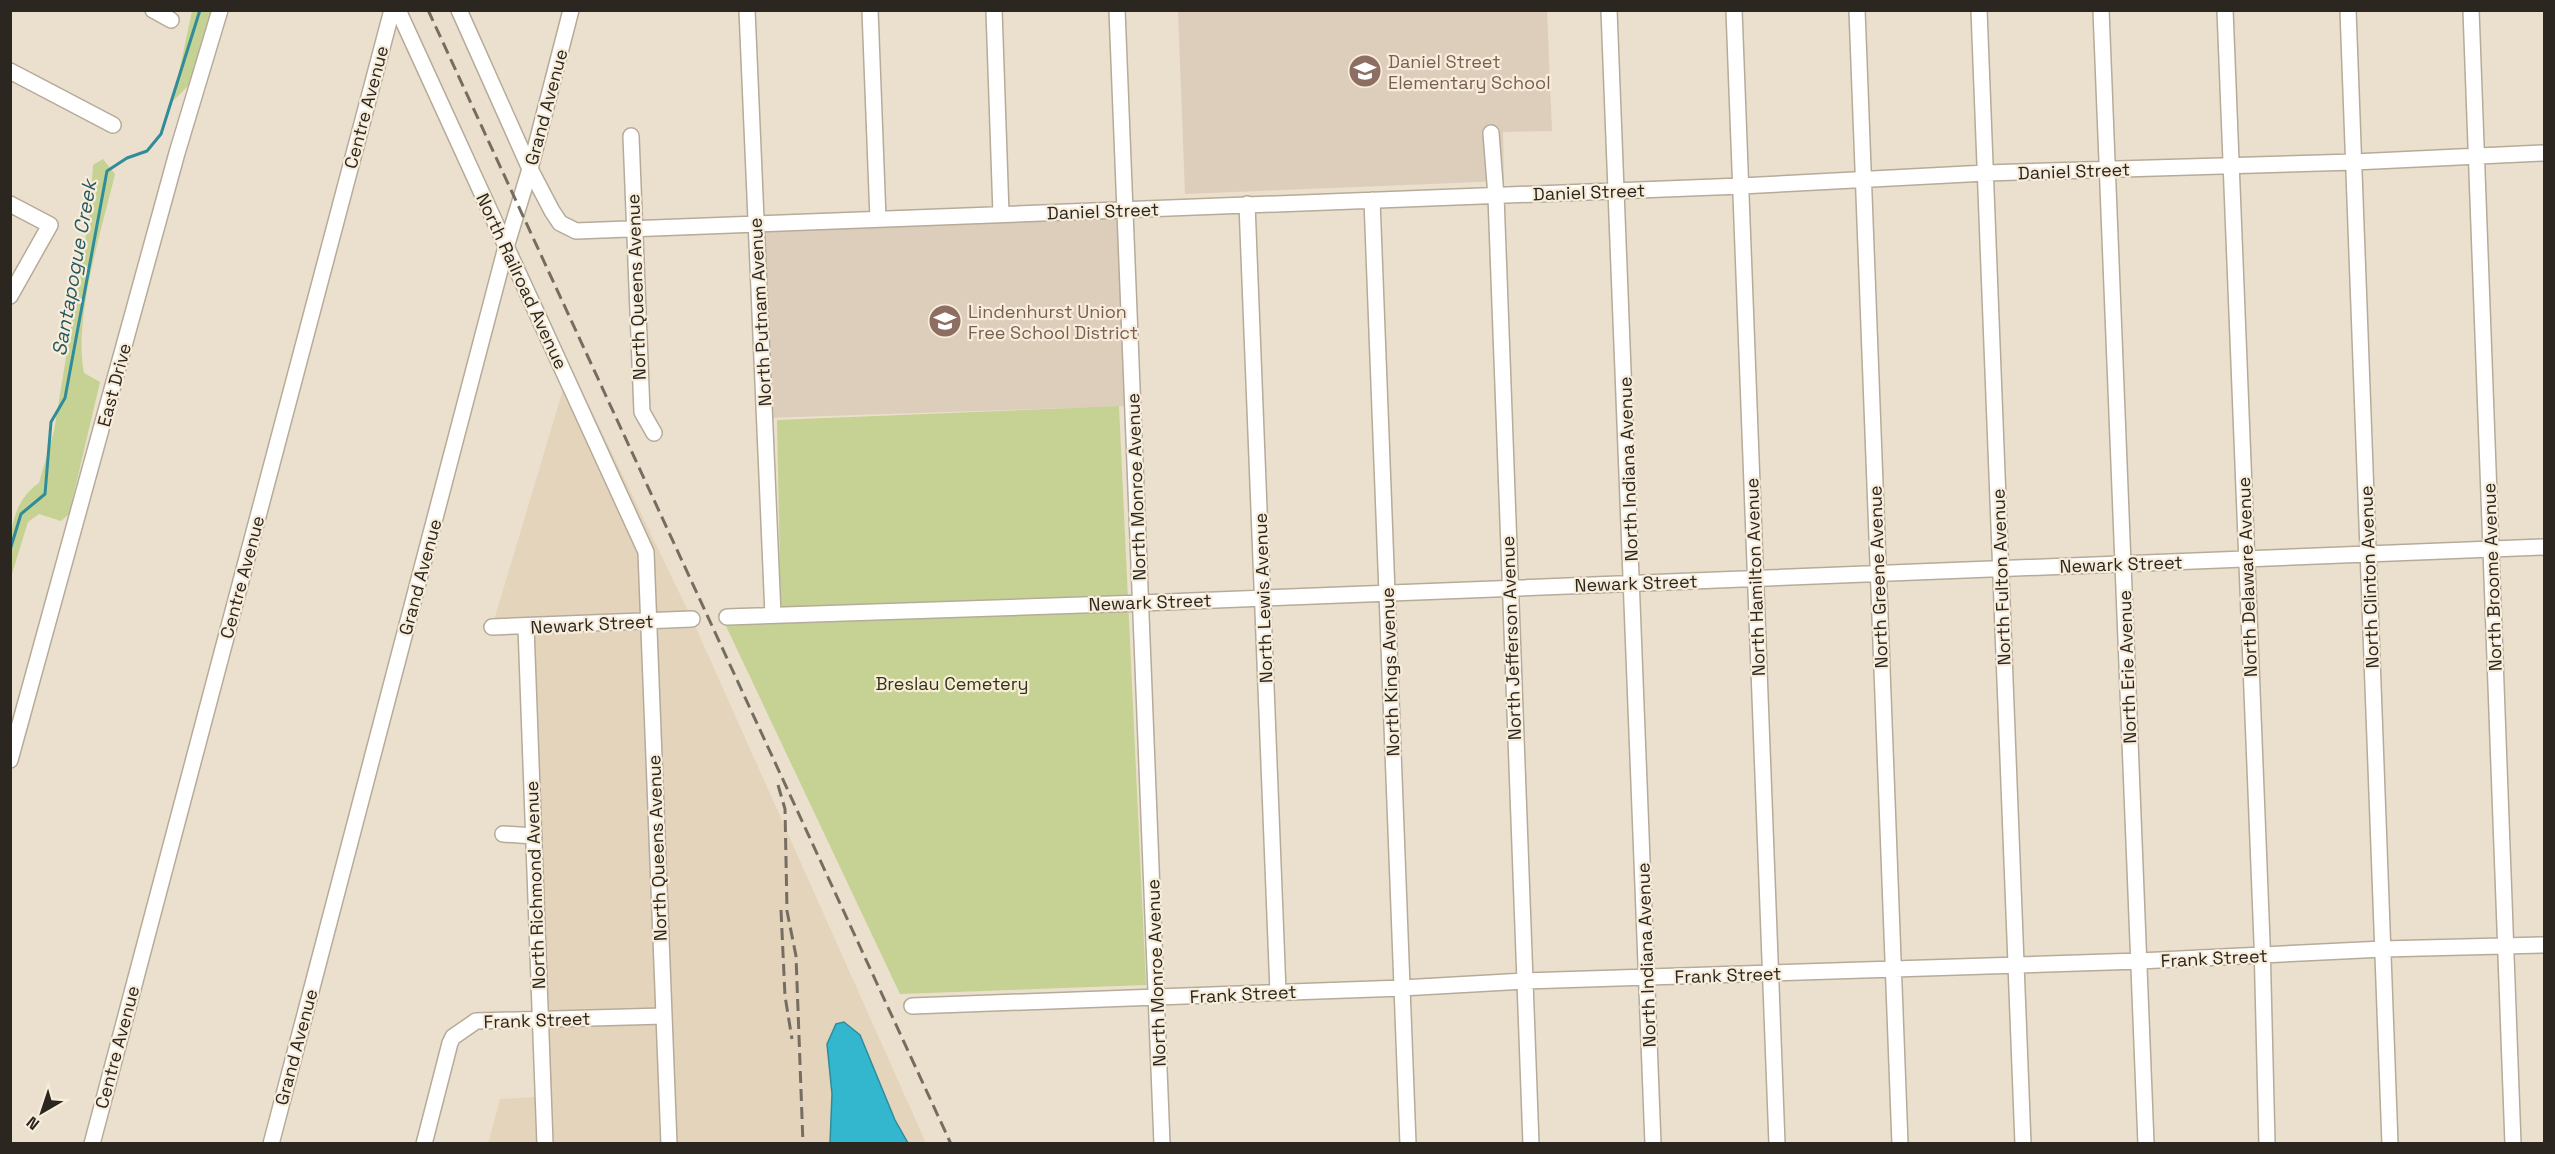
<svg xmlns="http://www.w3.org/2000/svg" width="2555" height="1154" font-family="'Space Grotesk',sans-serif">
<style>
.built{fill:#e4d4bc}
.education{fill:#ddcebb}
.green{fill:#c5d293}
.water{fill:#33b7ce;stroke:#318c9a;stroke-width:1.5}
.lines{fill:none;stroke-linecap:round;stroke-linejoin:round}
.stream{stroke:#318c9a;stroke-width:3}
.minor-casing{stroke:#b6ab99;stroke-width:18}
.minor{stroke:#fff;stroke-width:15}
.rail{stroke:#756d62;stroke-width:3;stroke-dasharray:12 6;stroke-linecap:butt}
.labels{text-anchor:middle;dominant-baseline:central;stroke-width:4.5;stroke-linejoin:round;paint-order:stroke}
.education-label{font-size:18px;fill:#785e54;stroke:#f8edda;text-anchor:start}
.street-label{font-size:18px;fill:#2b261f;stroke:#f8edda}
.park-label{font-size:18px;fill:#303611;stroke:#f8edda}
.water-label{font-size:20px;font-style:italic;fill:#255963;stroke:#f8edda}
</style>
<rect width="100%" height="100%" fill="#ebe0cd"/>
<path class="built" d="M 570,366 L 692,619 L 926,1143 L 488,1144 L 500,1099 L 551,1096 L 532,620 L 492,627 Z"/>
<path class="education" d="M 1178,11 L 1547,11 L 1552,131 L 1503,132 L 1504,181 L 1185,194 Z
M 1125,210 L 1133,406 L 766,418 L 756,225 Z"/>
<path class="green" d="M 192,11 L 212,11 L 190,84 L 173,101 Z
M 103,159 L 115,174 C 102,229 73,318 84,373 L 100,382 L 69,514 L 61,521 L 39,514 L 28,522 L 11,577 C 10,543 7,505 39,483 L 54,431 L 90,210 L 93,165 Z
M 1119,406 L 1146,985 L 900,994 L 726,626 L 781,622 L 777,420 Z"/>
<path class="water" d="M 844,1022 L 860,1035 L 895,1120 L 908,1143 L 830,1143 L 832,1094 L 827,1044 L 836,1024 Z"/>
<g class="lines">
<path class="stream" d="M 10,550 L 21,514 L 45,494 L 51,422 L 65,398 L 107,171 L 127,158 L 147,151 L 161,134 L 200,10"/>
<defs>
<path id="minor" d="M 153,10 L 171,20
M 398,10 L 646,552 L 669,1144
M 459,10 L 530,169 L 552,211 L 560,223 L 576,231 L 1741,186 L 1986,173 L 2354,162 L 2544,153
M 747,10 L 773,615
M 870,10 L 878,219
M 994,10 L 1001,214
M 1117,10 L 1162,1144
M 1609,10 L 1653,1144
M 1734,10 L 1777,1144
M 1857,10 L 1900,1144
M 1979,10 L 2023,1144
M 2101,10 L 2146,1144
M 2225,10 L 2262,942 L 2267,1144
M 2348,10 L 2390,1144
M 2471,10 L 2513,1144
M 10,71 L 113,125
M 1491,133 L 1496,196 L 1531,1144
M 631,136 L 642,412 L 654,433
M 1372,200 L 1408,1144
M 10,204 L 50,225 L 10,296
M 1247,204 L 1278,992
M 727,617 L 1141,603 L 2544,547
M 492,627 L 692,619
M 526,627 L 545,1144
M 10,760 L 177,153 L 220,10
M 503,834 L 534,836
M 912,1006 L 1402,988 L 1525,981 L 2139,961 L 2383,949 L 2544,945
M 92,1144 L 392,10
M 271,1144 L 506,247 L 530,169 L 571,10
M 424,1144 L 450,1043 L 453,1037 L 476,1021 L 664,1016"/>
</defs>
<use href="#minor" class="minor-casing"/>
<use href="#minor" class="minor"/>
<path class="rail" d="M 428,10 L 951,1144
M 778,785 L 785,809 L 787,911 L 796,956 L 803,1144
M 781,910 L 785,996 L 792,1039"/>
</g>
<defs>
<symbol id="school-disc" viewBox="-11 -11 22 22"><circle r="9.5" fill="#8d6e63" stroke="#f8edda"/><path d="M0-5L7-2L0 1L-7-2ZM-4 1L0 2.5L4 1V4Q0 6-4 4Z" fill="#fff"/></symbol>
</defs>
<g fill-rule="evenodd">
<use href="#school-disc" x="1346" y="52" width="38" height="38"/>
<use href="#school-disc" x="926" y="302" width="38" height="38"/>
</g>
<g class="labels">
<g class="education-label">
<text x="1388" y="61">Daniel Street<tspan x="1388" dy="21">Elementary School</tspan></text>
<text x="968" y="311">Lindenhurst Union<tspan x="968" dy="21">Free School District</tspan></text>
</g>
<g class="street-label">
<text transform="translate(366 107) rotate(-75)">Centre Avenue</text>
<text transform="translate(546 107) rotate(-75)">Grand Avenue</text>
<text transform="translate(2074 171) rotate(-2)">Daniel Street</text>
<text transform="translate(1589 192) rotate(-2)">Daniel Street</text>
<text transform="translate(1103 211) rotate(-2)">Daniel Street</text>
<text transform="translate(522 281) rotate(65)">North Railroad Avenue</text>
<text transform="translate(636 287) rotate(-92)">North Queens Avenue</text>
<text transform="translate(760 312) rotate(-93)">North Putnam Avenue</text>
<text transform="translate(114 385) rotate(-75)">East Drive</text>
<text transform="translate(1628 469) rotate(-92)">North Indiana Avenue</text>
<text transform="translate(1136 487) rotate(-92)">North Monroe Avenue</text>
<text transform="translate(2121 564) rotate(-2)">Newark Street</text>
<text transform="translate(242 577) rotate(-75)">Centre Avenue</text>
<text transform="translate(420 577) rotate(-75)">Grand Avenue</text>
<text transform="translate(1755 577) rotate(-92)">North Hamilton Avenue</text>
<text transform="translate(1878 577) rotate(-92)">North Greene Avenue</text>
<text transform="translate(2001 577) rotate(-92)">North Fulton Avenue</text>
<text transform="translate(2247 577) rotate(-92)">North Delaware Avenue</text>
<text transform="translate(2369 577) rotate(-92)">North Clinton Avenue</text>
<text transform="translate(2492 577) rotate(-92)">North Broome Avenue</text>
<text transform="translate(1636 583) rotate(-2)">Newark Street</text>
<text transform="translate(1263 598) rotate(-92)">North Lewis Avenue</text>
<text transform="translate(1150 602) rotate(-2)">Newark Street</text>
<text transform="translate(592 624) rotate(-3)">Newark Street</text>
<text transform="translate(1511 638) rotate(-92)">North Jefferson Avenue</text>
<text transform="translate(2127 667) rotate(-92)">North Erie Avenue</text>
<text transform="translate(1390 672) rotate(-92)">North Kings Avenue</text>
<text transform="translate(657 848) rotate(-92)">North Queens Avenue</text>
<text transform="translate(535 885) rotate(-92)">North Richmond Avenue</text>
<text transform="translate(1646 955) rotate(-92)">North Indiana Avenue</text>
<text transform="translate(2214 958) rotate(-3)">Frank Street</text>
<text transform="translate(1156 973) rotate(-92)">North Monroe Avenue</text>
<text transform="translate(1728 975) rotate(-2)">Frank Street</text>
<text transform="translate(1243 994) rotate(-3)">Frank Street</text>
<text transform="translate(537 1020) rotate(-2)">Frank Street</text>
<text transform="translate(117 1047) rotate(-75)">Centre Avenue</text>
<text transform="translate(296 1047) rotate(-75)">Grand Avenue</text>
</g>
<g class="park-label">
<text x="952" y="683">Breslau Cemetery</text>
</g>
<g class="water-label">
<text transform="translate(74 268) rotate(-80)">Santapogue Creek</text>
</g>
</g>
<rect width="2555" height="1154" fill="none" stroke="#2b261f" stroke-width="24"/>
<g transform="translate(42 1112) rotate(219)" stroke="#f8edda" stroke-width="4.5" paint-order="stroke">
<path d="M0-4.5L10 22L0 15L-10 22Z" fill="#2b261f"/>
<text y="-9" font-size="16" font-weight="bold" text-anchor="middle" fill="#2b261f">N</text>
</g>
</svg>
